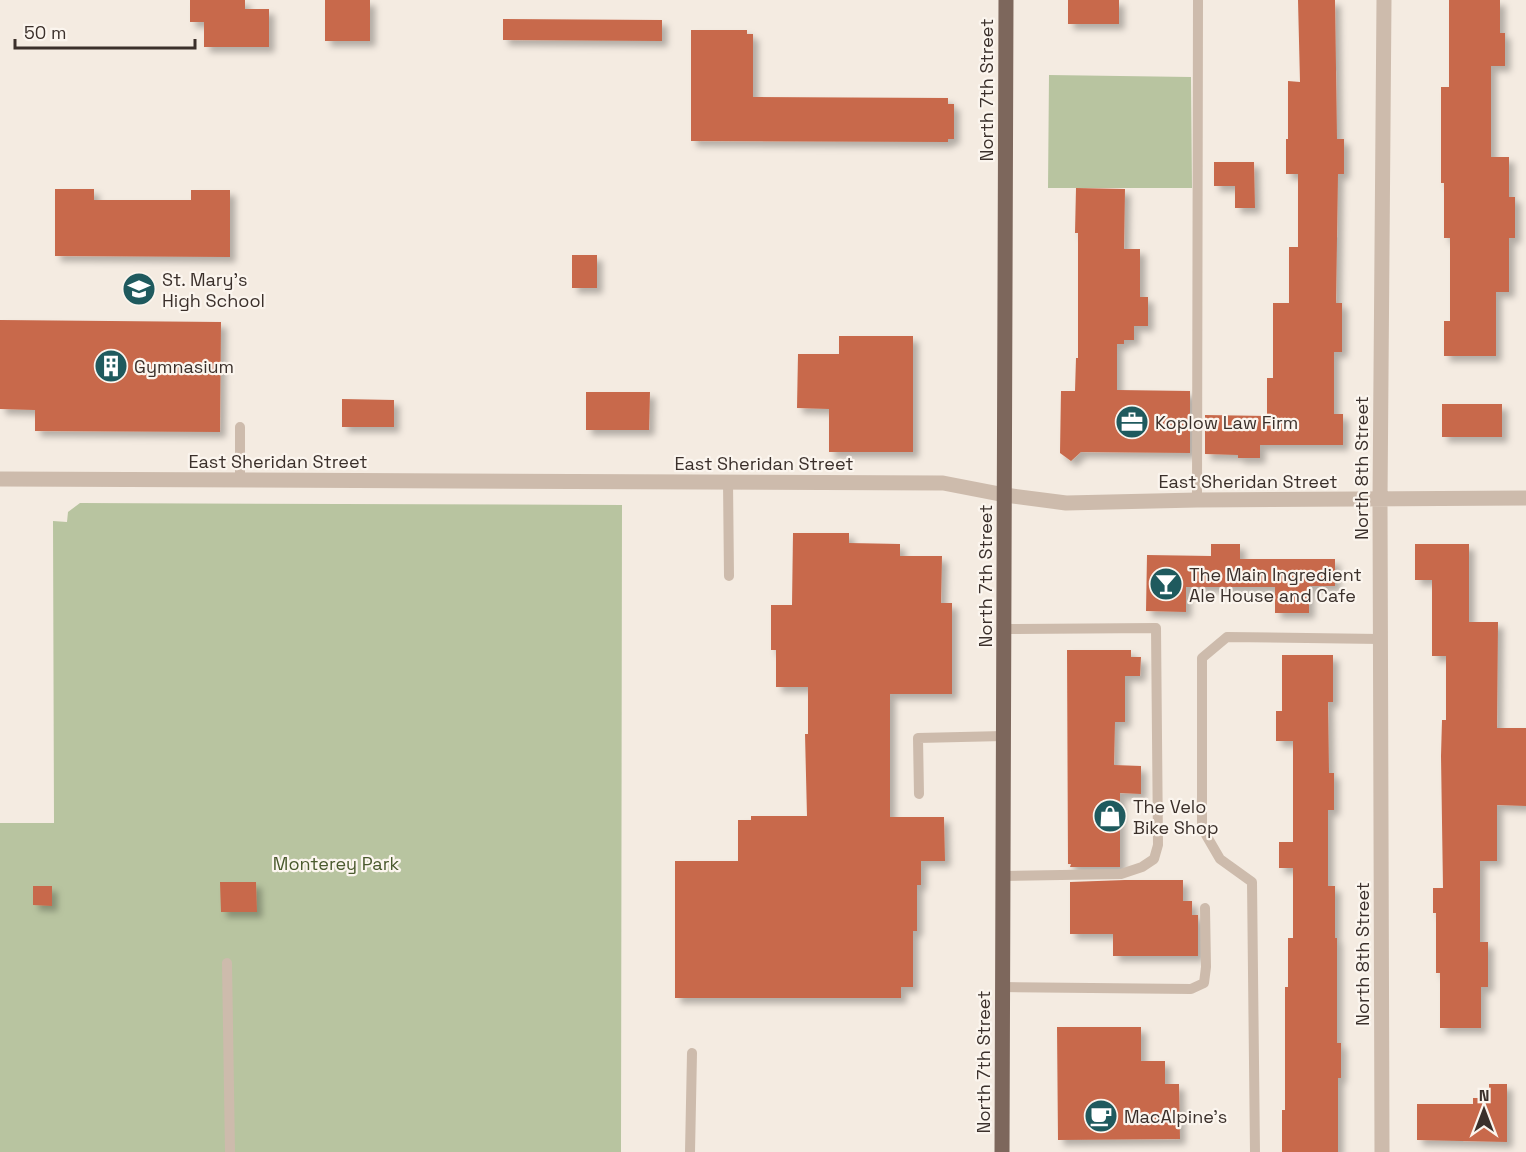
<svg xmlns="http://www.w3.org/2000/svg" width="1526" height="1152" font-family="'Space Grotesk',sans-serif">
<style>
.green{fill:#b8c4a0}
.building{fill:#c8694b;filter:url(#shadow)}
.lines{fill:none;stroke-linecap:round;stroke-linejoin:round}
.service{stroke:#cdbbac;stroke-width:10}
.minor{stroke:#cdbbac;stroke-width:15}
.primary{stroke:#7d675c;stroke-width:15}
.labels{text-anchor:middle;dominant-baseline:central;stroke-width:4.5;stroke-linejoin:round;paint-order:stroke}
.street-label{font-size:18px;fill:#3b302b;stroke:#fbf5ee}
.poi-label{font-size:18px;fill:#3b302b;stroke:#fbf5ee;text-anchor:start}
.park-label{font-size:18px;fill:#4a5a2e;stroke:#fbf5ee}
</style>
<defs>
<filter id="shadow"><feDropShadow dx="5.5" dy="5.5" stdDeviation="3" flood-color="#0004"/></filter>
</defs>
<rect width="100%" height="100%" fill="#f4ebe1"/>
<path class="green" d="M 1049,75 L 1191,77 L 1192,188 L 1048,188 Z
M 80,503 L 622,505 L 621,1152 L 0,1152 L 0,823 L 54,823 L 53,521 L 67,522 L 68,512 Z"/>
<path class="building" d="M 190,0 L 245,0 L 245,9 L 269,9 L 269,47 L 204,47 L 204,22 L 190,22 Z
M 325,0 L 370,0 L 370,41 L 325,41 Z
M 1068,0 L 1119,0 L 1119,24 L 1068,24 Z
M 1298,0 L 1335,0 L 1337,139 L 1344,139 L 1344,174 L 1338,174 L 1336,303 L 1342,303 L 1342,352 L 1334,352 L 1334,414 L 1343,414 L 1343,445 L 1260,445 L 1260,458 L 1238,458 L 1238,455 L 1205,454 L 1205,415 L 1267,416 L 1267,378 L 1273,378 L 1273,303 L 1289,303 L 1289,247 L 1298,247 L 1298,174 L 1286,174 L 1286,139 L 1288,139 L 1288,81 L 1300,82 Z
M 1449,0 L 1500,0 L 1500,33 L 1505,33 L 1505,66 L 1491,66 L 1491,157 L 1509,157 L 1509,197 L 1515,197 L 1515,238 L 1509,238 L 1509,292 L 1496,292 L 1496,356 L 1444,356 L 1444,321 L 1450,321 L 1450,238 L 1444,238 L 1444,183 L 1441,183 L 1441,87 L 1449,87 Z
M 503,19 L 662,20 L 662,41 L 503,40 Z
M 691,30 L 747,30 L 747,34 L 753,34 L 753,97 L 948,98 L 948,104 L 954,104 L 954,139 L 948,139 L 948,142 L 691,141 Z
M 1214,162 L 1254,162 L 1255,208 L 1235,208 L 1235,186 L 1214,186 Z
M 1076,188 L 1125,189 L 1124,249 L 1140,249 L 1140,297 L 1148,297 L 1148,326 L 1134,326 L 1134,340 L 1124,340 L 1124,344 L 1117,344 L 1117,390 L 1190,391 L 1190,453 L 1081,452 L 1071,461 L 1060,453 L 1061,391 L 1075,391 L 1076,358 L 1078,358 L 1078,233 L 1075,233 Z
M 55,189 L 94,189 L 94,200 L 191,200 L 191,190 L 230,190 L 230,257 L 55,256 Z
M 572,255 L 597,255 L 597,288 L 572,288 Z
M 0,320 L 221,322 L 220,432 L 35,431 L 35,410 L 0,409 Z
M 839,336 L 913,336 L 913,452 L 829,452 L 829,409 L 797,408 L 798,354 L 839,354 Z
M 586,392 L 650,392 L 649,430 L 586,430 Z
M 342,399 L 394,400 L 394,427 L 342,427 Z
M 1442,404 L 1502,404 L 1502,437 L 1442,437 Z
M 793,533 L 849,533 L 849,543 L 900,544 L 900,556 L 942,556 L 941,603 L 952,603 L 952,694 L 890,694 L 890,817 L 944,817 L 945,861 L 921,861 L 921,885 L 917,885 L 917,931 L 913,931 L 913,987 L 901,987 L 901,998 L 675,998 L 675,861 L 738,861 L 738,820 L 751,820 L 751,816 L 807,816 L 805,734 L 808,734 L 808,687 L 776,687 L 776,650 L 771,650 L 771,605 L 792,605 Z
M 1211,544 L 1240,544 L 1240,559 L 1335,559 L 1335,586 L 1309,586 L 1309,613 L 1275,613 L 1275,587 L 1186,587 L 1186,612 L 1146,611 L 1147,555 L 1211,556 Z
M 1415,544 L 1469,544 L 1469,622 L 1498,622 L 1497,728 L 1526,728 L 1526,806 L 1497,805 L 1497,861 L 1480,861 L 1480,942 L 1488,942 L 1488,987 L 1481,987 L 1481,1028 L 1440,1028 L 1440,973 L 1436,973 L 1436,913 L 1433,913 L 1433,888 L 1443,888 L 1441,756 L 1442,720 L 1446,720 L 1446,656 L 1432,656 L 1432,580 L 1415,580 Z
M 1067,650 L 1131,650 L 1131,657 L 1141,657 L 1140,676 L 1125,676 L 1125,722 L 1115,722 L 1114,765 L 1141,766 L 1141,794 L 1120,793 L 1120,867 L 1070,867 L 1071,864 L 1068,864 Z
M 1282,655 L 1333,655 L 1333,702 L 1328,702 L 1329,773 L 1334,773 L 1334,810 L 1328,810 L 1328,886 L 1335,886 L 1335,938 L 1337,938 L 1337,1043 L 1341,1043 L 1341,1078 L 1338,1078 L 1338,1152 L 1282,1152 L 1282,1110 L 1285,1110 L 1285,987 L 1288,987 L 1288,938 L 1293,938 L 1293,868 L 1279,868 L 1279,842 L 1293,842 L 1293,741 L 1276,741 L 1276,711 L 1282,711 Z
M 1125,880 L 1183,880 L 1183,901 L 1192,901 L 1192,915 L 1198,915 L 1198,956 L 1113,956 L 1113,934 L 1070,934 L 1070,882 Z
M 220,882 L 256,882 L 257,912 L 221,912 Z
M 33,886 L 52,886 L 52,906 L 33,905 Z
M 1057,1027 L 1141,1027 L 1141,1061 L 1165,1061 L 1165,1084 L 1179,1084 L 1180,1139 L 1058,1140 Z
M 1489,1084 L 1507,1084 L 1507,1142 L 1417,1140 L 1417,1104 L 1473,1104 L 1473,1098 L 1489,1098 Z"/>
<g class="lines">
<path class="service" d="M 240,427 L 240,480
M 728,482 L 729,576
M 1197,500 L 1198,0
M 919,794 L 918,738 L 1004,736
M 1003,876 L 1121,874 L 1142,867 L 1154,859 L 1158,845 L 1156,628 L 1004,629
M 227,963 L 230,1152
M 1003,987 L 1191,989 L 1204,983 L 1206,967 L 1205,908
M 690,1152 L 692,1053
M 1255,1152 L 1252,882 L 1220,859 L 1202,828 L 1202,658 L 1227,637 L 1380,639"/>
<path class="minor" d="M 0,479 L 943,483 L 1005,495 L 1066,503 L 1197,500 L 1526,498
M 1382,1152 L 1380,500 L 1384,0"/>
<path class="primary" d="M 1002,1152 L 1006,0"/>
</g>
<defs>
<symbol id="school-disc" viewBox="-11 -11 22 22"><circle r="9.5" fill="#1f5a5e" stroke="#fbf5ee"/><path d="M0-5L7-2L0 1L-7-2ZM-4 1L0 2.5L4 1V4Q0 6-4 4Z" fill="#fff"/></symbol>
<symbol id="building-disc" viewBox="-11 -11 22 22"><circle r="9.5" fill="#1f5a5e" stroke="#fbf5ee"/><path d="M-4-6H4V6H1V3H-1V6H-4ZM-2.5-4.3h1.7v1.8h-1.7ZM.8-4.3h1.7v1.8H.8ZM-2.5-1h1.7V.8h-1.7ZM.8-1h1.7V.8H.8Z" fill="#fff"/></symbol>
<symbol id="office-disc" viewBox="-11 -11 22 22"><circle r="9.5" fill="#1f5a5e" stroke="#fbf5ee"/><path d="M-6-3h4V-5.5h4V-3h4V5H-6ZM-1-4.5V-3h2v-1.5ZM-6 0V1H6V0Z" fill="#fff"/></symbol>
<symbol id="bar-disc" viewBox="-11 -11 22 22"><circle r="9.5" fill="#1f5a5e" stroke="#fbf5ee"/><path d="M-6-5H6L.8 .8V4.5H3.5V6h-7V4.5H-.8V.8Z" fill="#fff"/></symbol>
<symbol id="shop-disc" viewBox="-11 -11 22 22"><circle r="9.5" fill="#1f5a5e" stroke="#fbf5ee"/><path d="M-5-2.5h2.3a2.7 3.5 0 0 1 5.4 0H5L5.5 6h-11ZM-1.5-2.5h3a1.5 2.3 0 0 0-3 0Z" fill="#fff"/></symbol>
<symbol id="cafe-disc" viewBox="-11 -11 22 22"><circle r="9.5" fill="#1f5a5e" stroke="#fbf5ee"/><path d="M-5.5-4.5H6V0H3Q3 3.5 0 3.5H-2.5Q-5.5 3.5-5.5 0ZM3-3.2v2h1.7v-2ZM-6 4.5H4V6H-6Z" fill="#fff"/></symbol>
</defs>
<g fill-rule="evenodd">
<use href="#school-disc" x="120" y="270" width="38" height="38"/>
<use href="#building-disc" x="92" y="347" width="38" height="38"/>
<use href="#office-disc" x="1113" y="403" width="38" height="38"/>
<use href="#bar-disc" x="1147" y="565" width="38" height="38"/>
<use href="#shop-disc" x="1091" y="797" width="38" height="38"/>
<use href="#cafe-disc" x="1082" y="1097" width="38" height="38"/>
</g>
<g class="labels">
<g class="street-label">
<text transform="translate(986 90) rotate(-90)">North 7th Street</text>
<text x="278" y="461">East Sheridan Street</text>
<text x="764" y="463">East Sheridan Street</text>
<text transform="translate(1361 468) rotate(-90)">North 8th Street</text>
<text x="1248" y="481">East Sheridan Street</text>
<text transform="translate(985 576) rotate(-90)">North 7th Street</text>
<text transform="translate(1362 954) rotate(-90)">North 8th Street</text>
<text transform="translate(983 1062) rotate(-90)">North 7th Street</text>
</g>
<g class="poi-label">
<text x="162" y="279">St. Mary's<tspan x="162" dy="21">High School</tspan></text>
<text x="134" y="366">Gymnasium</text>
<text x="1155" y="422">Koplow Law Firm</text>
<text x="1189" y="574">The Main Ingredient<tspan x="1189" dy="21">Ale House and Cafe</tspan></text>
<text x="1133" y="806">The Velo<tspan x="1133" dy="21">Bike Shop</tspan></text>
<text x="1124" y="1116">MacAlpine's</text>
</g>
<g class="park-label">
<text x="336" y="863">Monterey Park</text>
</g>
</g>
<g transform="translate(1484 1110)" stroke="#fbf5ee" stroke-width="4.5" paint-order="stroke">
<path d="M0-4.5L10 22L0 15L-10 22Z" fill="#3b302b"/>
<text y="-9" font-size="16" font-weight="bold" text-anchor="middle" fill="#3b302b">N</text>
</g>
<path d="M15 39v9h180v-9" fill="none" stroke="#3b302b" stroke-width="3"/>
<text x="24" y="39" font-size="18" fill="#3b302b" stroke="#fbf5ee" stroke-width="4.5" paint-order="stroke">50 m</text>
</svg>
